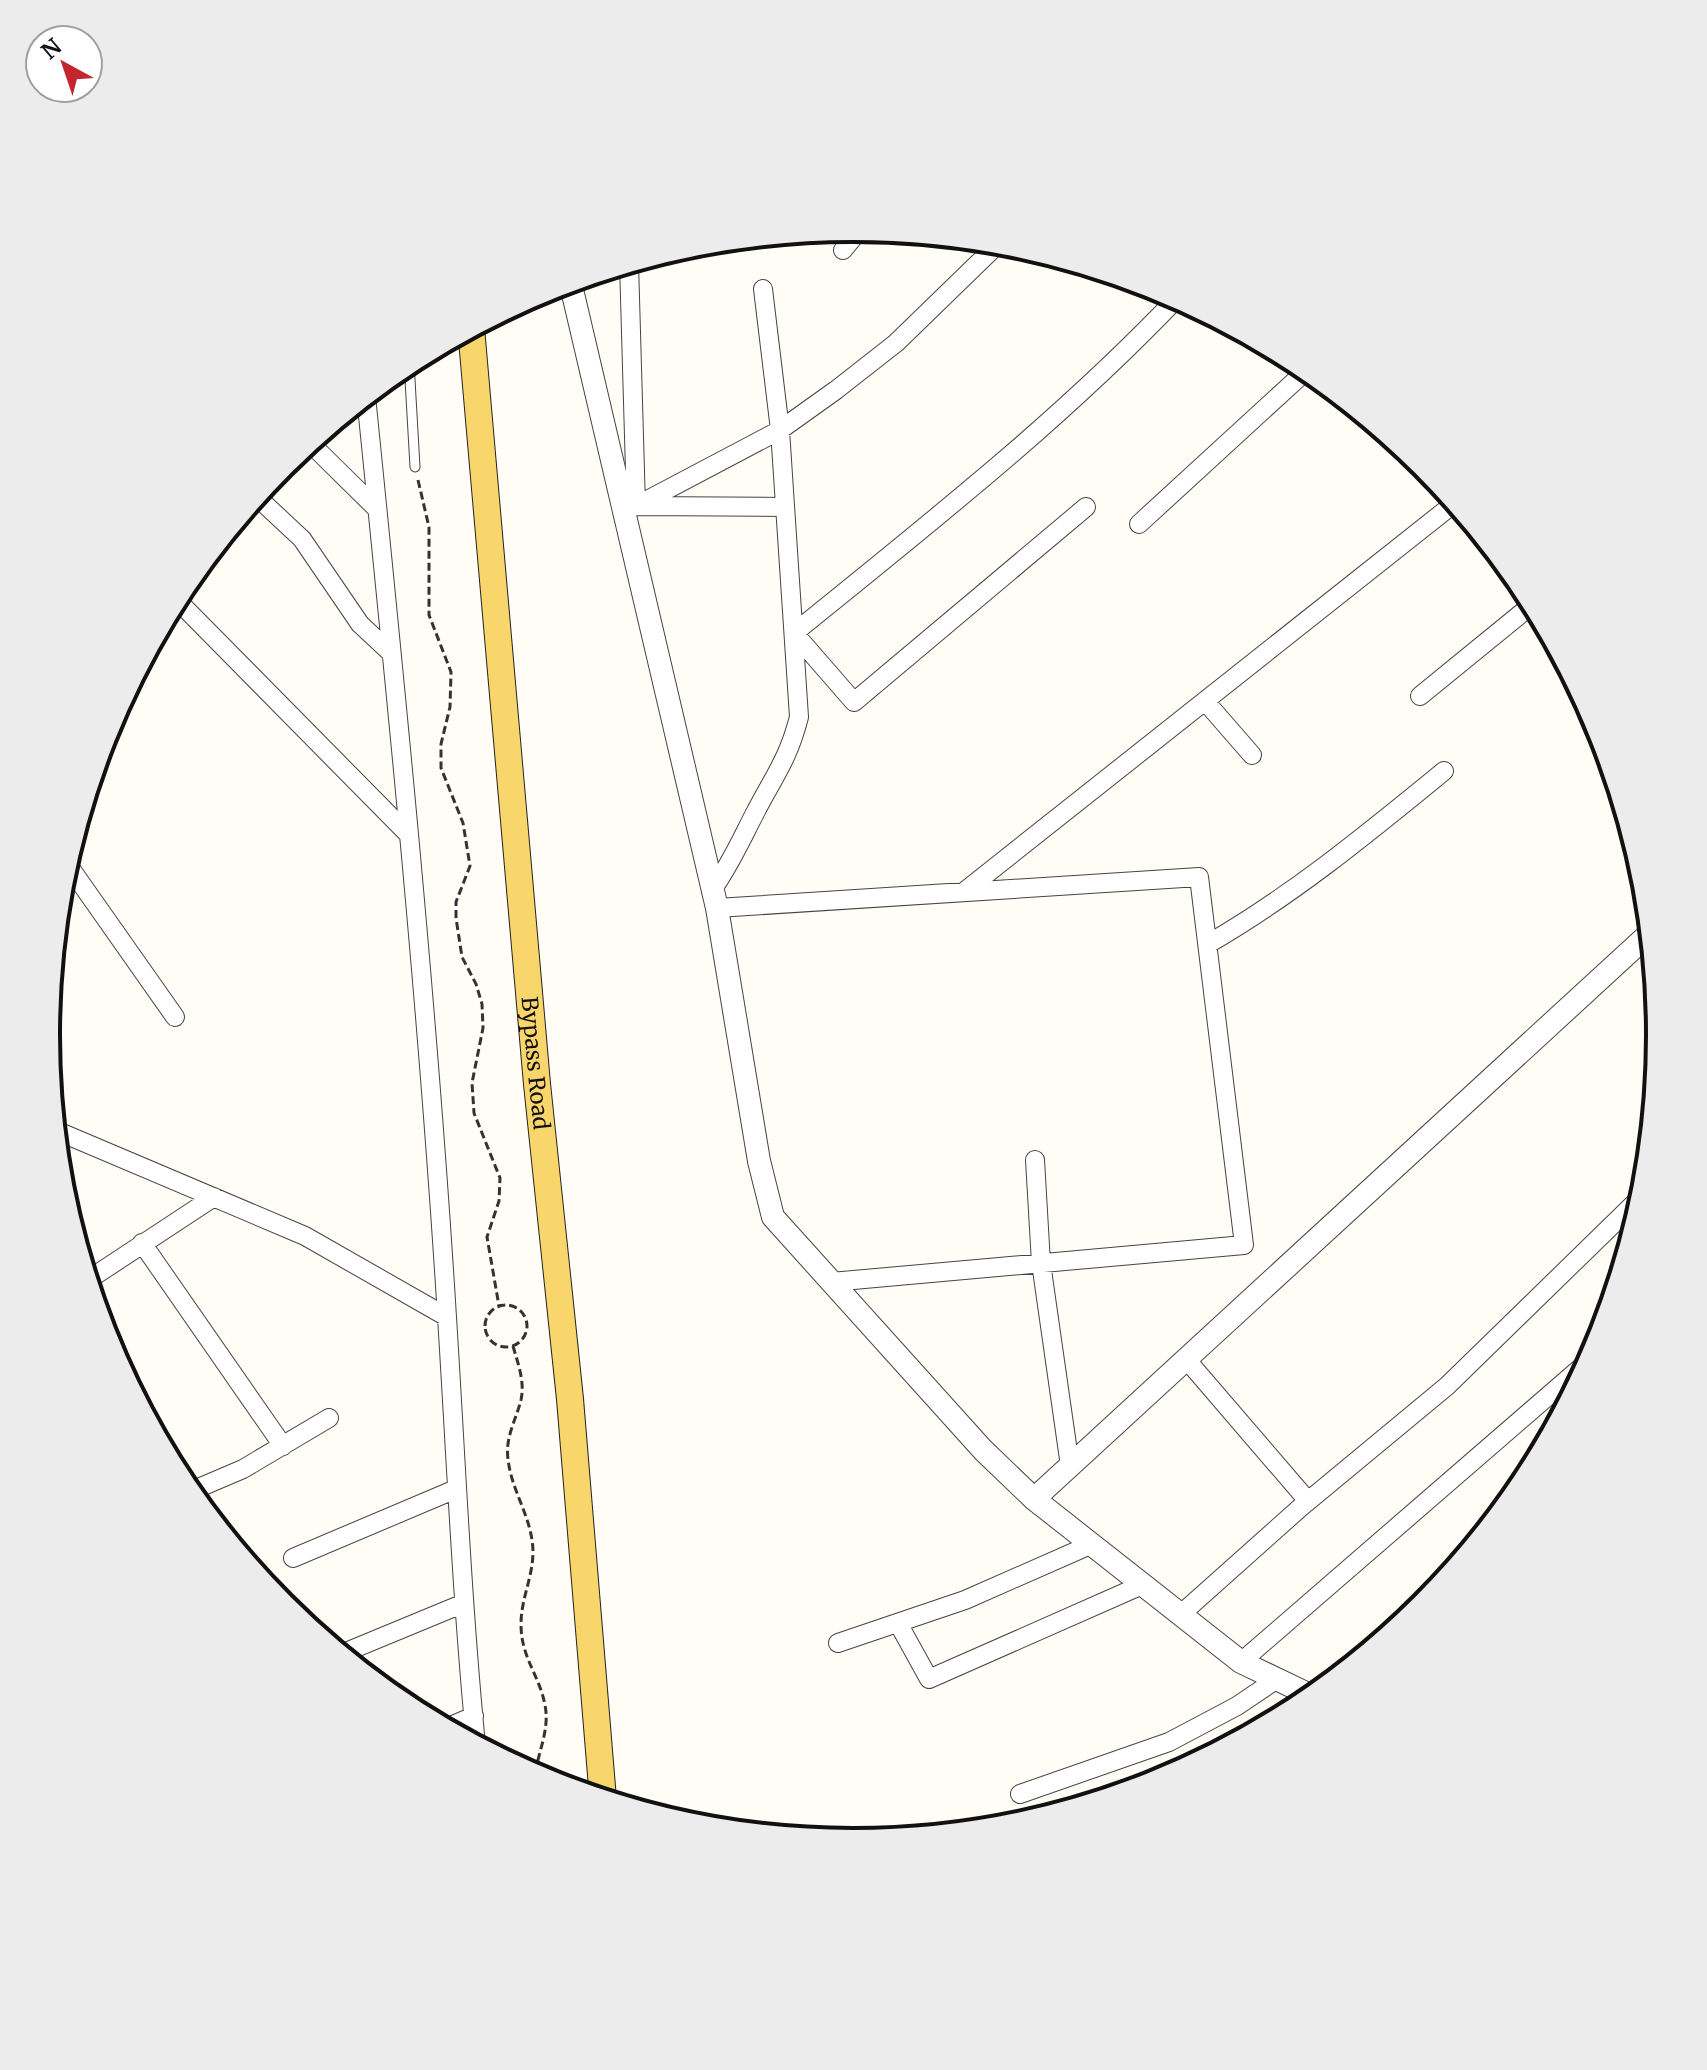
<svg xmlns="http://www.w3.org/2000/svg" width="1707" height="2070" font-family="Merriweather,serif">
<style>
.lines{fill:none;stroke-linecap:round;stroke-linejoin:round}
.service-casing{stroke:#444;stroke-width:11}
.minor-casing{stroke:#444;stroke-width:20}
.tertiary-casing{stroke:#444;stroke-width:24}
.primary-casing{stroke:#222;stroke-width:28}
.path{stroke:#333;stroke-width:3;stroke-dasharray:8 4;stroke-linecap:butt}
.service{stroke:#fff;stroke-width:9}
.minor{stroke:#fff;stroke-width:18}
.tertiary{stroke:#fff;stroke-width:22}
.primary{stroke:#f9d66b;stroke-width:26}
.labels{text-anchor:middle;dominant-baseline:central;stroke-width:8;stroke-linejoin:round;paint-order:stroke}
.street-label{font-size:22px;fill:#111;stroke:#fff}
.rim{fill:none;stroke:#111;stroke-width:4}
</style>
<rect width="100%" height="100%" fill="#fffdf5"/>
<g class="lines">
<defs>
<path id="service" d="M 409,362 L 415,467"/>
<path id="minor" d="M 843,250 L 861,228
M 629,263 L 636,506 L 785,507
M 366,396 C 397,702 428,1010 447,1317 C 456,1460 462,1602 476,1745
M 309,442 L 377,509
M 256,496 L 302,539 L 360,624 L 391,653
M 623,507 L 636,506 L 780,430 L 836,390 L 896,343 L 1000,242
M 1086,507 L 854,702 L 794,633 C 927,525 1060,421 1178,297
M 1139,524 L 1308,369
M 176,599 L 407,833
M 1420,696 L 1534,603
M 1205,701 L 1252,755
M 66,862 L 175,1017
M 712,890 C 730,865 741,840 755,813 C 774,776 788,760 799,717 L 780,430 L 763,289
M 965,891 L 1456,502
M 717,908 L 1199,877 L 1244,1245 L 831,1282
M 1208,944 C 1293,895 1368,833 1444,771
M 55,1130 L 305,1236 L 447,1317
M 1035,1160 L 1041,1263 L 1070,1466
M 142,1243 L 283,1446
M 88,1280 L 214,1197
M 1186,1359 L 1308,1501
M 189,1492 L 243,1469 L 329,1418
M 293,1558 L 456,1489
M 1180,1615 L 1301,1507 L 1447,1386 L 1645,1193
M 898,1623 L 929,1679 L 1142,1585
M 838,1643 L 965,1600 L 1090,1545
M 341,1654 L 462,1604
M 1241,1662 L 1593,1357
M 446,1728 L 474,1716
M 1020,1794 L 1169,1742 L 1237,1706 L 1277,1679"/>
<path id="tertiary" d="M 570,281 L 717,908 L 759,1161 L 773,1217 L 983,1450 L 1034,1499 L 1241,1662 L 1314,1697
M 1034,1499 L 1651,932"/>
<g id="primary">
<path id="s1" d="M 471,328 L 537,1084 L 570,1399 L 603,1799"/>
</g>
</defs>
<use href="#service" class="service-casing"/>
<use href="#minor" class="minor-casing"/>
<use href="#tertiary" class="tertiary-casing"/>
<use href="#primary" class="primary-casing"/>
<path class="path" d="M 418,480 L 429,527 L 429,615 L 451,672 L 450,707 L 441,744 L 441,768 L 463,823 L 470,866 L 456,902 L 456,918 L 462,957 L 476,984 L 482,1004 L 483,1028 L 472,1083 L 474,1113 L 500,1178 L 499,1201 L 487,1237 L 499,1306
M485 1326a21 21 0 1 1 42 0a21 21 0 1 1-42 0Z
M 513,1346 C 518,1364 525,1381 521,1400 C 516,1420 505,1437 508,1459 C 511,1488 528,1512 532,1540 C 537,1570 521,1595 521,1624 C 521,1658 539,1674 545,1705 C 550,1730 538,1751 535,1776"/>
<use href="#service" class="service"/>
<use href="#minor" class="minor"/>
<use href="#tertiary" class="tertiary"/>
<use href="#primary" class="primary"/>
</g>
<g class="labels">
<g class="street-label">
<text stroke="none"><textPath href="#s1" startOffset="738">Bypass Road</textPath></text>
</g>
</g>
<path d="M0 0H1707V2070H0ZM60 1035a793 793 0 1 1 1586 0a793 793 0 1 1-1586 0Z" fill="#ececec" fill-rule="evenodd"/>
<path class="rim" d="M60 1035a793 793 0 1 1 1586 0a793 793 0 1 1-1586 0Z"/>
<g transform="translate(64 64) rotate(320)"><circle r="38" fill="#ffffff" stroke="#a0a0a0" stroke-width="2"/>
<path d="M0-6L14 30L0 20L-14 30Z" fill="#c4262e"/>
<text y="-12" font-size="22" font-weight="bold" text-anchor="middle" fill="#111111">N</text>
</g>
</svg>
